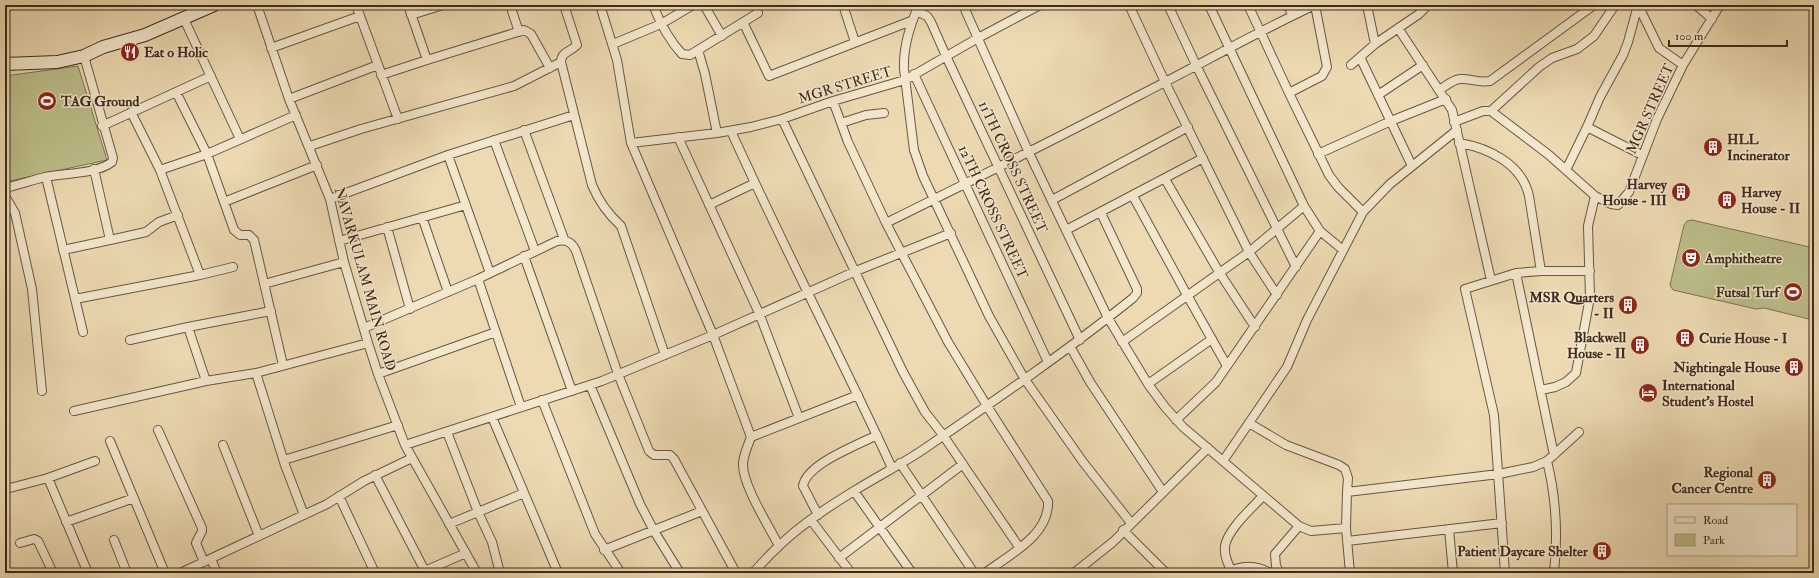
<svg xmlns="http://www.w3.org/2000/svg" width="1819" height="578" font-family="'IM FELL Double Pica',serif">
<style>
.green{fill:#bcbe8a;stroke:#7e7454}
.lines{fill:none;stroke-linecap:round;stroke-linejoin:round}
.street-casing{stroke:#6a5642;stroke-width:10}
.secondary-casing{stroke:#3f2a1d;stroke-width:14}
.street{stroke:#f3e7cd;stroke-width:8}
.secondary{stroke:#f3e7cd;stroke-width:12}
.labels{text-anchor:middle;dominant-baseline:central;stroke-width:3;stroke-linejoin:round;paint-order:stroke}
.poi-label{font-size:14px;font-weight:bold;fill:#3f2a1d;stroke:#f3e7cd;text-anchor:start}
.street-label{font-size:14px;fill:#3f2a1d;stroke:#f3e7cd}
</style>
<rect width="100%" height="100%" fill="#eddab2"/>
<filter id="stains"><feTurbulence type="fractalNoise" baseFrequency=".005" numOctaves="4"/><feColorMatrix values="0 0 0 0 .2 0 0 0 0 .09 0 0 0 0 .02 0 0 0 .5 -.17"/></filter>
<radialGradient id="worn" r=".72"><stop offset=".6" stop-color="#630" stop-opacity="0"/><stop offset="1" stop-color="#630" stop-opacity=".3"/></radialGradient>
<path class="green" d="M 78,66 L 107,160 L 5,182 L 5,76 Z
M 1692,220 L 1814,248 L 1814,318 L 1809,319 L 1764,308 L 1756,309 L 1673,290 L 1670,285 L 1684,225 L 1687,221 Z"/>
<g class="lines">
<defs>
<path id="street" d="M 257,5 L 289,99 L 330,199 L 344,262 L 368,343 L 378,374 L 405,445 L 477,573
M 356,5 L 398,119
M 408,5 L 427,60 L 524,30 L 531,34 L 550,68
M 510,5 L 519,32
M 564,5 L 577,45 C 570,52 561,52 561,62 L 592,185 C 599,202 608,214 621,226 L 665,355
M 600,5 L 617,60 L 631,143 L 713,335 L 751,437
M 653,5 C 660,23 668,39 682,54 L 690,55 L 758,13
M 704,5 L 722,36
M 843,5 L 855,42
M 919,5 C 910,25 903,47 904,69 L 914,150 L 923,176 L 989,316 L 1024,378 L 1083,462 L 1131,523
M 963,5 L 1029,153 L 1108,318 L 1148,384 L 1165,407 L 1183,427 L 1299,526 L 1311,531 L 1346,528
M 1129,5 L 1165,82 L 1249,252 L 1277,295
M 1168,5 L 1196,65 L 1296,267
M 1209,5 L 1304,206 L 1320,231 L 1343,250
M 1248,5 L 1289,93 L 1329,175 L 1338,187 L 1363,212
M 1288,5 L 1292,15
M 1367,5 L 1375,44
M 1638,5 L 1659,48 L 1683,65
M 1696,5 L 1712,19
M 916,11 L 927,16 L 931,22 L 946,56 L 1080,340
M 411,15 L 443,5
M 184,19 L 240,139
M 743,22 L 769,76 L 911,21
M 1398,28 L 1452,110 L 1491,280
M 613,44 L 661,24 L 693,5
M 271,48 L 360,16
M 698,50 L 705,74 L 717,133
M 1360,57 L 1412,166
M 1351,65 L 1375,44 L 1419,14 L 1428,5
M 914,74 L 1048,362
M 381,75 L 427,60
M 1439,90 C 1446,86 1452,80 1460,79 C 1470,78 1477,83 1490,81 L 1594,5
M 176,92 L 207,154 L 234,230 L 240,235 L 249,235 L 254,240 L 283,365
M 1378,95 L 1423,65
M 289,99 L 378,65
M 833,101 L 848,142 L 886,223 L 948,342 L 987,406 L 1048,501 C 1050,535 1009,555 985,573
M 1491,111 L 1539,67 L 1552,58 L 1577,49 L 1594,36 L 1615,5
M 131,112 L 160,170 L 200,275
M 782,119 L 903,372 L 925,412 L 943,435 L 1019,547
M 1454,122 L 1483,111 L 1491,111 L 1549,155 L 1595,196 L 1611,204 L 1618,205 L 1629,192 L 1657,119 L 1683,65 L 1720,5
M 841,123 L 866,115 L 884,113
M 102,126 L 211,76
M 1587,127 L 1642,155
M 524,130 L 564,239
M 731,131 C 782,244 840,355 892,468
M 678,137 L 759,313 L 799,418
M 494,140 L 535,251
M 631,143 L 717,133 L 751,127 L 782,119 L 833,101 L 905,80 L 978,38 L 1040,5
M 1459,143 C 1489,148 1522,164 1529,196 L 1541,271
M 310,146 L 361,129 L 514,86 L 561,62
M 1318,154 L 1391,121 L 1446,99
M 448,155 L 490,273
M 94,169 L 110,240 L 146,232 L 159,222 L 178,215
M 160,170 L 207,154 L 296,115
M 1566,170 L 1587,127 L 1600,97 L 1623,55 L 1628,42 L 1638,5
M 46,177 L 83,332
M 1165,179 L 1219,272 L 1255,327
M 5,190 L 9,187 C 21,184 33,180 45,177 C 64,173 97,174 112,162 L 113,158 L 84,56
M 5,196 L 15,213 L 32,289 L 42,391
M 1133,196 L 1187,295 L 1227,366
M 330,199 L 448,155 L 574,115
M 1052,200 L 1188,127
M 224,202 L 317,165
M 709,205 L 755,183
M 422,217 L 448,292
M 886,223 C 971,181 1056,139 1140,95 C 1199,65 1255,33 1315,5 L 1327,67 L 1322,76 L 1289,93
M 387,227 L 410,309
M 1066,230 L 1203,158
M 339,241 L 466,205
M 63,250 L 110,240
M 524,256 L 572,391
M 1516,273 L 1554,455
M 478,279 L 521,407
M 264,284 L 344,262
M 75,299 L 200,275 L 233,267
M 364,328 L 478,279 L 557,241 C 566,239 572,242 576,251 L 618,374 L 649,451 L 654,455 L 670,455 L 674,459 L 736,573
M 130,340 L 188,327
M 1122,342 L 1249,252 L 1304,206
M 1071,348 L 1090,382 L 1163,492
M 256,373 L 285,465 L 304,515
M 378,374 L 496,332
M 206,381 L 188,327 L 271,311
M 1148,384 L 1212,339
M 590,385 L 640,504 L 654,531 L 680,573
M 1541,390 L 1555,387 L 1566,382 L 1576,373 L 1590,297 L 1588,226 L 1595,196
M 542,400 L 595,534 L 621,573
M 74,411 L 206,381 L 256,373 L 368,343
M 492,417 L 558,573
M 1176,420 L 1216,382 L 1320,231
M 1249,423 L 1286,445 L 1339,465 L 1345,469 L 1348,478 L 1347,492 L 1346,528 L 1350,573
M 158,430 L 202,528 L 202,531 L 196,543 L 204,562
M 447,432 L 478,512 L 492,542 L 500,573
M 751,437 C 748,445 744,454 743,463 C 742,485 769,526 779,546
M 751,437 L 858,395
M 110,441 L 165,573
M 223,445 L 259,536
M 405,445 L 602,381 L 713,335 L 856,271 L 951,233
M 284,460 L 398,425
M 1223,461 L 1287,367 L 1307,320 L 1363,212 L 1390,184 L 1457,130
M 1547,461 C 1556,497 1558,536 1554,573
M 900,463 L 974,573
M 375,475 L 425,571
M 48,478 L 95,461
M 6,489 L 48,478 L 88,573
M 854,491 L 912,573
M 1347,492 L 1499,474 L 1533,467 L 1547,461 L 1579,432
M 339,496 L 375,573
M 818,515 L 803,486 C 806,464 858,445 877,435
M 811,520 L 851,573
M 66,522 L 134,498
M 449,524 L 524,493
M 1449,529 L 1453,573
M 1123,530 L 1166,573
M 114,540 L 127,573
M 1347,541 L 1502,523
M 20,543 L 34,539 L 38,541 L 53,573
M 604,550 L 702,511
M 839,558 L 963,464
M 211,559 L 217,573
M 1231,570 C 1227,562 1224,555 1225,546 C 1228,529 1252,508 1263,496
M 180,573 L 327,504 L 364,481 L 412,458
M 420,573 L 466,553
M 753,573 C 761,564 769,555 778,547 C 800,525 828,507 854,491 C 878,476 904,463 927,447 C 997,399 1067,351 1133,298 L 1137,293 L 1137,289 L 1101,213
M 1074,573 L 1113,542 L 1208,448
M 1226,573 C 1241,565 1255,564 1270,573
M 1280,573 L 1276,566 L 1275,554 L 1299,526
M 1505,573 L 1494,415 L 1465,289 L 1516,273 L 1541,271 L 1590,271"/>
<path id="secondary" d="M 5,64 L 57,62 L 84,56 L 103,47 L 145,35 L 214,5"/>
</defs>
<use href="#street" class="street-casing"/>
<use href="#secondary" class="secondary-casing"/>
<use href="#street" class="street"/>
<use href="#secondary" class="secondary"/>
</g>
<defs>
<symbol id="restaurant-disc" viewBox="-11 -11 22 22"><circle r="9.5" fill="#8f2418" stroke="#f3e7cd"/><path d="M-5-6h1v4h1v-4h1v4h1v-4h1v5L-1.5 .5V6h-2V.5L-5-1ZM5-6V6H3V1.5H1.5Q1.5-4 5-6Z" fill="#fff"/></symbol>
<symbol id="stadium-disc" viewBox="-11 -11 22 22"><circle r="9.5" fill="#8f2418" stroke="#f3e7cd"/><path d="M0-5a6.5 5 0 1 0 0 10a6.5 5 0 1 0 0-10ZM-3.5-1.8h7v3.6h-7Z" fill="#fff"/></symbol>
<symbol id="building-disc" viewBox="-11 -11 22 22"><circle r="9.5" fill="#8f2418" stroke="#f3e7cd"/><path d="M-4-6H4V6H1V3H-1V6H-4ZM-2.5-4.3h1.7v1.8h-1.7ZM.8-4.3h1.7v1.8H.8ZM-2.5-1h1.7V.8h-1.7ZM.8-1h1.7V.8H.8Z" fill="#fff"/></symbol>
<symbol id="theatre-disc" viewBox="-11 -11 22 22"><circle r="9.5" fill="#8f2418" stroke="#f3e7cd"/><path d="M-5-5.5Q0-4 5-5.5V0Q5 5 0 6Q-5 5-5 0ZM-3.3-2.5H-1v1.5H-3.3ZM1-2.5H3.3v1.5H1ZM-2.8 1Q0 5.5 2.8 1Z" fill="#fff"/></symbol>
<symbol id="hotel-disc" viewBox="-11 -11 22 22"><circle r="9.5" fill="#8f2418" stroke="#f3e7cd"/><path d="M-6-4.5h1.5V1H6V5H4.5V3h-9V5H-6ZM-4 0a1.8 1.8 0 1 1 3.6 0ZM.5 0V-2.5h3Q6-2.5 6 0Z" fill="#fff"/></symbol>
</defs>
<g fill-rule="evenodd">
<use href="#restaurant-disc" x="119" y="41" width="22" height="22"/>
<use href="#stadium-disc" x="36" y="90" width="22" height="22"/>
<use href="#building-disc" x="1702" y="136" width="22" height="22"/>
<use href="#building-disc" x="1670" y="181" width="22" height="22"/>
<use href="#building-disc" x="1716" y="189" width="22" height="22"/>
<use href="#theatre-disc" x="1680" y="247" width="22" height="22"/>
<use href="#stadium-disc" x="1782" y="281" width="22" height="22"/>
<use href="#building-disc" x="1617" y="294" width="22" height="22"/>
<use href="#building-disc" x="1674" y="327" width="22" height="22"/>
<use href="#building-disc" x="1629" y="334" width="22" height="22"/>
<use href="#building-disc" x="1783" y="356" width="22" height="22"/>
<use href="#hotel-disc" x="1637" y="382" width="22" height="22"/>
<use href="#building-disc" x="1756" y="469" width="22" height="22"/>
<use href="#building-disc" x="1591" y="540" width="22" height="22"/>
</g>
<g class="labels">
<g class="poi-label">
<text x="144" y="52">Eat o Holic</text>
<text x="61" y="101">TAG Ground</text>
<text x="1727" y="139">HLL<tspan x="1727" dy="16">Incinerator</tspan></text>
<text x="1667" y="184" text-anchor="end">Harvey<tspan x="1667" dy="16">House - III</tspan></text>
<text x="1741" y="192">Harvey<tspan x="1741" dy="16">House - II</tspan></text>
<text x="1705" y="258">Amphitheatre</text>
<text x="1779" y="292" text-anchor="end">Futsal Turf</text>
<text x="1614" y="297" text-anchor="end">MSR Quarters<tspan x="1614" dy="16">- II</tspan></text>
<text x="1626" y="337" text-anchor="end">Blackwell<tspan x="1626" dy="16">House - II</tspan></text>
<text x="1699" y="338">Curie House - I</text>
<text x="1780" y="367" text-anchor="end">Nightingale House</text>
<text x="1662" y="385">International<tspan x="1662" dy="16">Student's Hostel</tspan></text>
<text x="1753" y="472" text-anchor="end">Regional<tspan x="1753" dy="16">Cancer Centre</tspan></text>
<text x="1588" y="551" text-anchor="end">Patient Daycare Shelter</text>
</g>
<g class="street-label">
<text transform="translate(845 85) rotate(-17)">MGR STREET</text>
<text transform="translate(1650 109) rotate(-66)">MGR STREET</text>
<text transform="translate(1013 167) rotate(65)">11TH CROSS STREET</text>
<text transform="translate(993 212) rotate(65)">12TH CROSS STREET</text>
<text transform="translate(365 279) rotate(74)">NAVARKULAM MAIN ROAD</text>
</g>
</g>
<rect width="1819" height="578" fill="none" stroke="#eddab2" stroke-width="20"/>
<rect x="6" y="6" width="1807" height="566" fill="none" stroke="#3f2a1d" stroke-width="2"/>
<rect x="10" y="10" width="1799" height="558" fill="none" stroke="#3f2a1d"/>
<rect x="1667" y="504" width="130" height="52" fill="#f3e7cd" stroke="#ab9b87"/>
<rect x="1675" y="517" width="20" height="6" fill="#f3e7cd" stroke="#ab9b87"/>
<text x="1703" y="524" font-size="12" fill="#3f2a1d">Road</text>
<rect x="1675" y="534" width="20" height="12" fill="#bcbe8a" stroke="#ab9b87"/>
<text x="1703" y="544" font-size="12" fill="#3f2a1d">Park</text>
<path d="M1669 40v6h118v-6" fill="none" stroke="#3f2a1d" stroke-width="2"/>
<text x="1675" y="40" font-size="12" fill="#3f2a1d" stroke="#f3e7cd" stroke-width="3" paint-order="stroke">100 m</text>
<rect width="100%" height="100%" filter="url(#stains)"/>
<rect width="100%" height="100%" fill="url(#worn)"/>
</svg>
